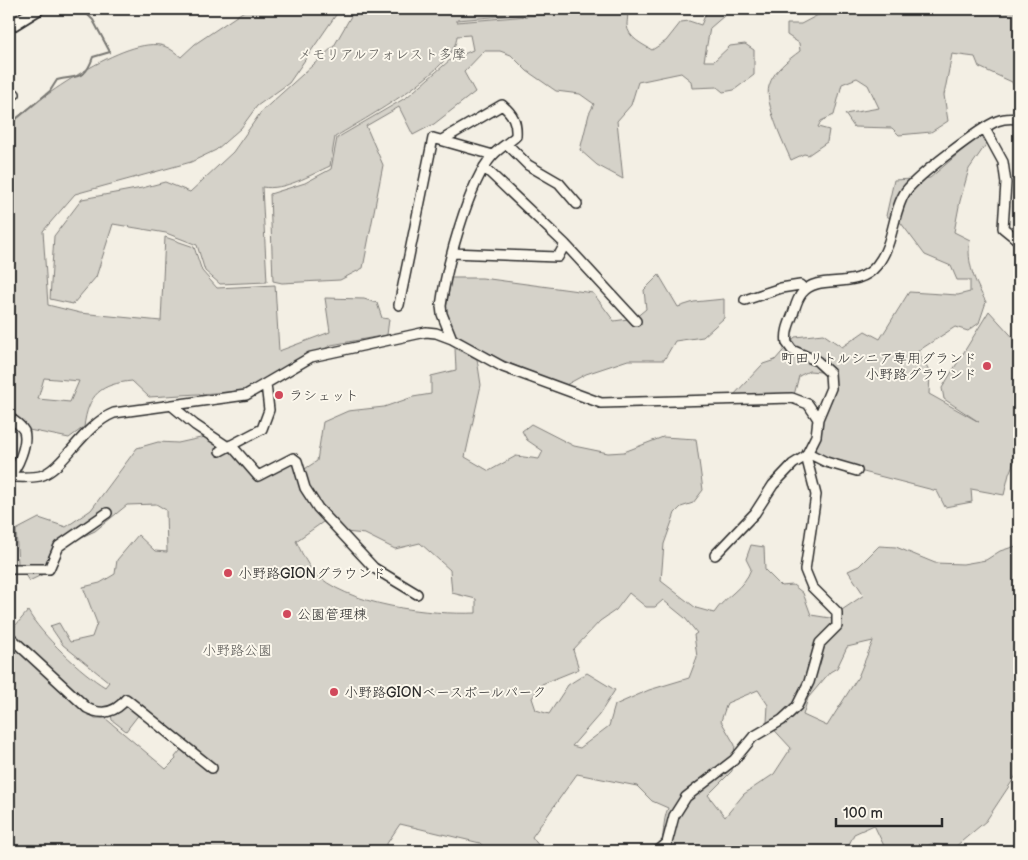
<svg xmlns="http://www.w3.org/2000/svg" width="1028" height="860" font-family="'Balsamiq Sans','Klee One',sans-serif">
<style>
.green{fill:#d5d2c9;stroke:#807e7a;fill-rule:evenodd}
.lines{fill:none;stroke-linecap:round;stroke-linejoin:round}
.stream{stroke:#787772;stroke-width:2}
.minor-casing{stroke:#2b2b2b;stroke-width:12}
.major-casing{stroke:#2b2b2b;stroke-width:15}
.minor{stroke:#fbf7ec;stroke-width:9}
.major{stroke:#fbf7ec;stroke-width:11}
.poi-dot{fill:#d1495b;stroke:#fbf7ec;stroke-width:2}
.labels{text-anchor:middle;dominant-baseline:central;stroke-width:4;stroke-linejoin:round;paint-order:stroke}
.park-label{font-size:14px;fill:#565552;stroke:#fbf7ec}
.poi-label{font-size:14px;fill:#2b2b2b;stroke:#fbf7ec;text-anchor:start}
</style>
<rect width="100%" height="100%" fill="#f3efe4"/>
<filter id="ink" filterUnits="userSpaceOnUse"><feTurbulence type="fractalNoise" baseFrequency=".02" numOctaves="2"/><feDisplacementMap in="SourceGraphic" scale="10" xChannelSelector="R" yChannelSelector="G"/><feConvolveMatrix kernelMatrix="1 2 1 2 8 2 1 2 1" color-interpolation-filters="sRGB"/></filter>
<g filter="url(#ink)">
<path class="green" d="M 247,9 L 340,9 L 289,83 L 257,106 L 241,128 L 216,150 L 191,162 L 75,194 L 43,231 L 48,305 L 80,313 L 161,321 L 165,237 L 194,247 L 202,271 L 217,288 L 275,285 L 279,351 L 330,332 L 325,298 L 364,299 L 377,303 L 382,318 L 389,319 L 387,335 L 331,345 L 303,363 L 247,391 L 149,397 L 132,381 C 101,384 88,394 84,427 L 69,438 L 9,426 L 9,124 C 37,100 127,34 164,46 C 170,48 176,53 181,57 L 195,44 ZM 44,378 L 79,381 L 70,402 L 38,399 Z
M 355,9 L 584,9 L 457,20 L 457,22 L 586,11 L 586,9 L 626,9 C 629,15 627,19 627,25 C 628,38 642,44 652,50 L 666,41 L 681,22 L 689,21 L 701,25 L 708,9 L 732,9 L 710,28 L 704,61 L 714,61 L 730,46 L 745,44 L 754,50 L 754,75 L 734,90 L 723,92 L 717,87 L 692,88 L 691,81 L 681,73 L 638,82 L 631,105 L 617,121 L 623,179 L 597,165 L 580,150 L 589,114 L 594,104 L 580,94 L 556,91 L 527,71 L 511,55 L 500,51 L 484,51 L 464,72 L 475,92 L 434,124 L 413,135 L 399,107 L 366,126 L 383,165 L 363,268 L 340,280 L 282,283 L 273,281 L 270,194 L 305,183 L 331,169 L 337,138 L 407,97 L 450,60 L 473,50 L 470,35 L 457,36 C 456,70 362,120 335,137 L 330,166 C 310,175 285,191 262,187 L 267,282 L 220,284 L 205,271 L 197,245 L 166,233 L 113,224 L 96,277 L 73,304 L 50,299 L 54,236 L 82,199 L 142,188 L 165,182 L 190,192 L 233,152 L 261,112 L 334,46 Z
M 846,9 L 1019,9 L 1019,97 L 1012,82 L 979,67 L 975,57 L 952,54 L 944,95 L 948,121 L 931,132 L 899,135 L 892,128 L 854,127 L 845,114 L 879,108 L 868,85 L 857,78 L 842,84 L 834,115 L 821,121 L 818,127 L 829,130 L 827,142 L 808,155 L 804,154 L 791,160 C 784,144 764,103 769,86 C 773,71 788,60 800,51 L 799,43 L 787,35 L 787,24 L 801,24 L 818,15 Z
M 981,134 L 987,143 L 969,169 L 960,201 L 954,232 L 970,240 C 966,263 975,282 986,302 L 979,323 L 968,331 L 955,327 L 918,351 L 930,373 L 929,394 L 979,422 L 944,399 L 942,388 L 989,311 L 1019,344 L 1018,452 L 1009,474 L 1004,495 L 971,489 L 972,502 L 945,507 L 937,491 L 848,468 L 810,452 L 829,379 L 821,372 L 809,371 L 799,376 L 794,395 L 731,398 L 763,364 L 775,360 L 795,337 L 823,334 L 842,347 L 865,331 L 880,339 L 909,292 L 958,295 L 970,292 L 970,280 L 957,280 L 951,266 L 925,255 L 901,223 L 886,216 L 894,180 L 930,178 Z
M 659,275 L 678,307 L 694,302 L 724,299 L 724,318 L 703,337 L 675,341 L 664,360 L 628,360 L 586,374 L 564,386 L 502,360 L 457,337 L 445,315 L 451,278 L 482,278 L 593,293 L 614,321 L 635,318 L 646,309 L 644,290 Z
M 455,348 L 477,359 L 481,385 L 465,457 L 489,471 L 516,456 L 539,459 L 543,451 L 527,440 L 522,431 L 531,424 L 574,446 L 608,453 L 624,452 L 663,437 L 696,439 L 703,490 L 693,503 L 681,507 L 675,513 L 664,544 L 661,581 L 696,608 L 714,613 C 725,596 744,589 751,569 L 746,559 L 751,545 L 764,547 L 765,570 L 781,586 L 793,585 L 803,593 L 811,615 L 830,618 L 864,595 L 848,571 L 859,566 L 879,546 L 896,547 L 935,563 L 963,564 L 986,560 L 1000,551 L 1019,545 L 1019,771 L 986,821 L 955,847 L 931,844 L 915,851 L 884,851 L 885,848 L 874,825 L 854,834 L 846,851 L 659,851 C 665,837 662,822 668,808 L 652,801 L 637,786 L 577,774 L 532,837 L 543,851 L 488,851 L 480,843 L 400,824 L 382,851 L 9,851 L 9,646 L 14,647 L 84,711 L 95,718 L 105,718 L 166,769 L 176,759 L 175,757 L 185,745 L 143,709 L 126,731 L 112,720 L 111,714 L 98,716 L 9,633 L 28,611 C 41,635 82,673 105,687 L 109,682 L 63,645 L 50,626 L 59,623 L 70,642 L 92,637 L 97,623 L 83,587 L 100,583 L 115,574 L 117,560 L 138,535 L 155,551 L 167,552 L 166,510 L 156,504 L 127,505 L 95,531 L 66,544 L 50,571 L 29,581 L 18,564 L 16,530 L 39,518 L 66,527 L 91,510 L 137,448 L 158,442 L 178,443 L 205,437 L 239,458 L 257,481 L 292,462 L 297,474 L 317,461 L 323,422 L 348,411 L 384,407 L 413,397 L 431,394 L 431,376 L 456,370 ZM 323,522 L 335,531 L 365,534 L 395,549 L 420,543 L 450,570 L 452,593 L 476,599 L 476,613 C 432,615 345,606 313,571 C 306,563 301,551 296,541 ZM 629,593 L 646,607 L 655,607 L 663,600 L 685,618 L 697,633 L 694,635 L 697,657 L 689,678 L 649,690 L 615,705 L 609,726 L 580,748 L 572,746 L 599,715 L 615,690 L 587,673 L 568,685 L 549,714 L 536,710 L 532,698 L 542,684 L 579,669 L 573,650 L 600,621 L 616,610 ZM 873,641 L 858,677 L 827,726 L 803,715 L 808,698 L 830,672 L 837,668 L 847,647 ZM 758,690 L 768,705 L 767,722 L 791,748 L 774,774 L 744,794 L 725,817 L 708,795 L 732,771 L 735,745 L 721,721 L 727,703 Z"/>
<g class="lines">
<path class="stream" d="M 9,125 L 50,91 L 57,80 C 77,75 85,81 93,57 L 110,52 L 93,20 L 84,11"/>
<defs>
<path id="minor" d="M 9,97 L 15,94
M 985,129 L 1003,162 L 1006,183 L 1003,228 L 1019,241
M 442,140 L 502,105 C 513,114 517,122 516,136 C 509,143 499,148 493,155 C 468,182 446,269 441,306 L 442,314 L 452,339
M 507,144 L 528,165 L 559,183 L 577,204
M 484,167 L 565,244 L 636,321
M 452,253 L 558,257 L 565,244
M 745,300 L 781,288 L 800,285 L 805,290
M 399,305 L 433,138 L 493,155
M 171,405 L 195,425 L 228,447
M 9,417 C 14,421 21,425 24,431 C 28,443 18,468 9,476
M 231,445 L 258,476 L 293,458 L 297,461 L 305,488 L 318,508 L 374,568 L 417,594
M 220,451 L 262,429 L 269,410 L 266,384
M 808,453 L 826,462 L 857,471
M 9,477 C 19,477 31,478 40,476 C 64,469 82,426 114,413 L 246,395 L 311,357 L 426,332 L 436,333 L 452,339 L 503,367 L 601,403 L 792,398 L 808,404 L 818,419
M 715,555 L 755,513 L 773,485 L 793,464 L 806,456 L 816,436 L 818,419 L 831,388 L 830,373 L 817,361 L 792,350 L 787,343 C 785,333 789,324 793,314 C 795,308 797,299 802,293 C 819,272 856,292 877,265 C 895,242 892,211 906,191 C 918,175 979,129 997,121 C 1004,118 1012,118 1019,119
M 9,569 L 49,569 L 59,546 L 107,513
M 9,636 L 87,708 C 102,716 116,712 126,699 L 212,768
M 658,851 L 667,843 L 674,816 L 686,797 L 734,760 L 753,737 L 782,720 L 797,706 L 809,682 L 820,643 L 837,626 L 837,612 L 812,587 L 805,570 L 816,495 L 806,456"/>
<path id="major" d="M 9,13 L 15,9
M 9,27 L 38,9"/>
</defs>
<use href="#minor" class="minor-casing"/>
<use href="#major" class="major-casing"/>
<use href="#minor" class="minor"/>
<use href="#major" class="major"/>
</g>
</g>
<g class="poi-dot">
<circle cx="987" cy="366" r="5"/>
<circle cx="279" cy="395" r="5"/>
<circle cx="228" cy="573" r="5"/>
<circle cx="287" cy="614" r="5"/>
<circle cx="334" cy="692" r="5"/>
</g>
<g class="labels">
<g class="park-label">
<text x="382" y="54">メモリアルフォレスト多摩</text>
<text x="237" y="650">小野路公園</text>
</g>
<g class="poi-label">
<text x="977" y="358" text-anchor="end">町田リトルシニア専用グランド<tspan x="977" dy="16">小野路グラウンド</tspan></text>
<text x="289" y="395">ラシェット</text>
<text x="238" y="573">小野路GIONグラウンド</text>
<text x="297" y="614">公園管理棟</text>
<text x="344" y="692">小野路GIONベースボールパーク</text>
</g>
</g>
<rect width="1028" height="860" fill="none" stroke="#fbf7ec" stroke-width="30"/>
<rect x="15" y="15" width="998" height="830" fill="none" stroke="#2b2b2b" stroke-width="2" filter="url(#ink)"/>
<path d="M836 818v8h106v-8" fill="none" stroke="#2b2b2b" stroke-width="2.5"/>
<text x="843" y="818" font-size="15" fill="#2b2b2b" stroke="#fbf7ec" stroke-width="4" paint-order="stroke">100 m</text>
</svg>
